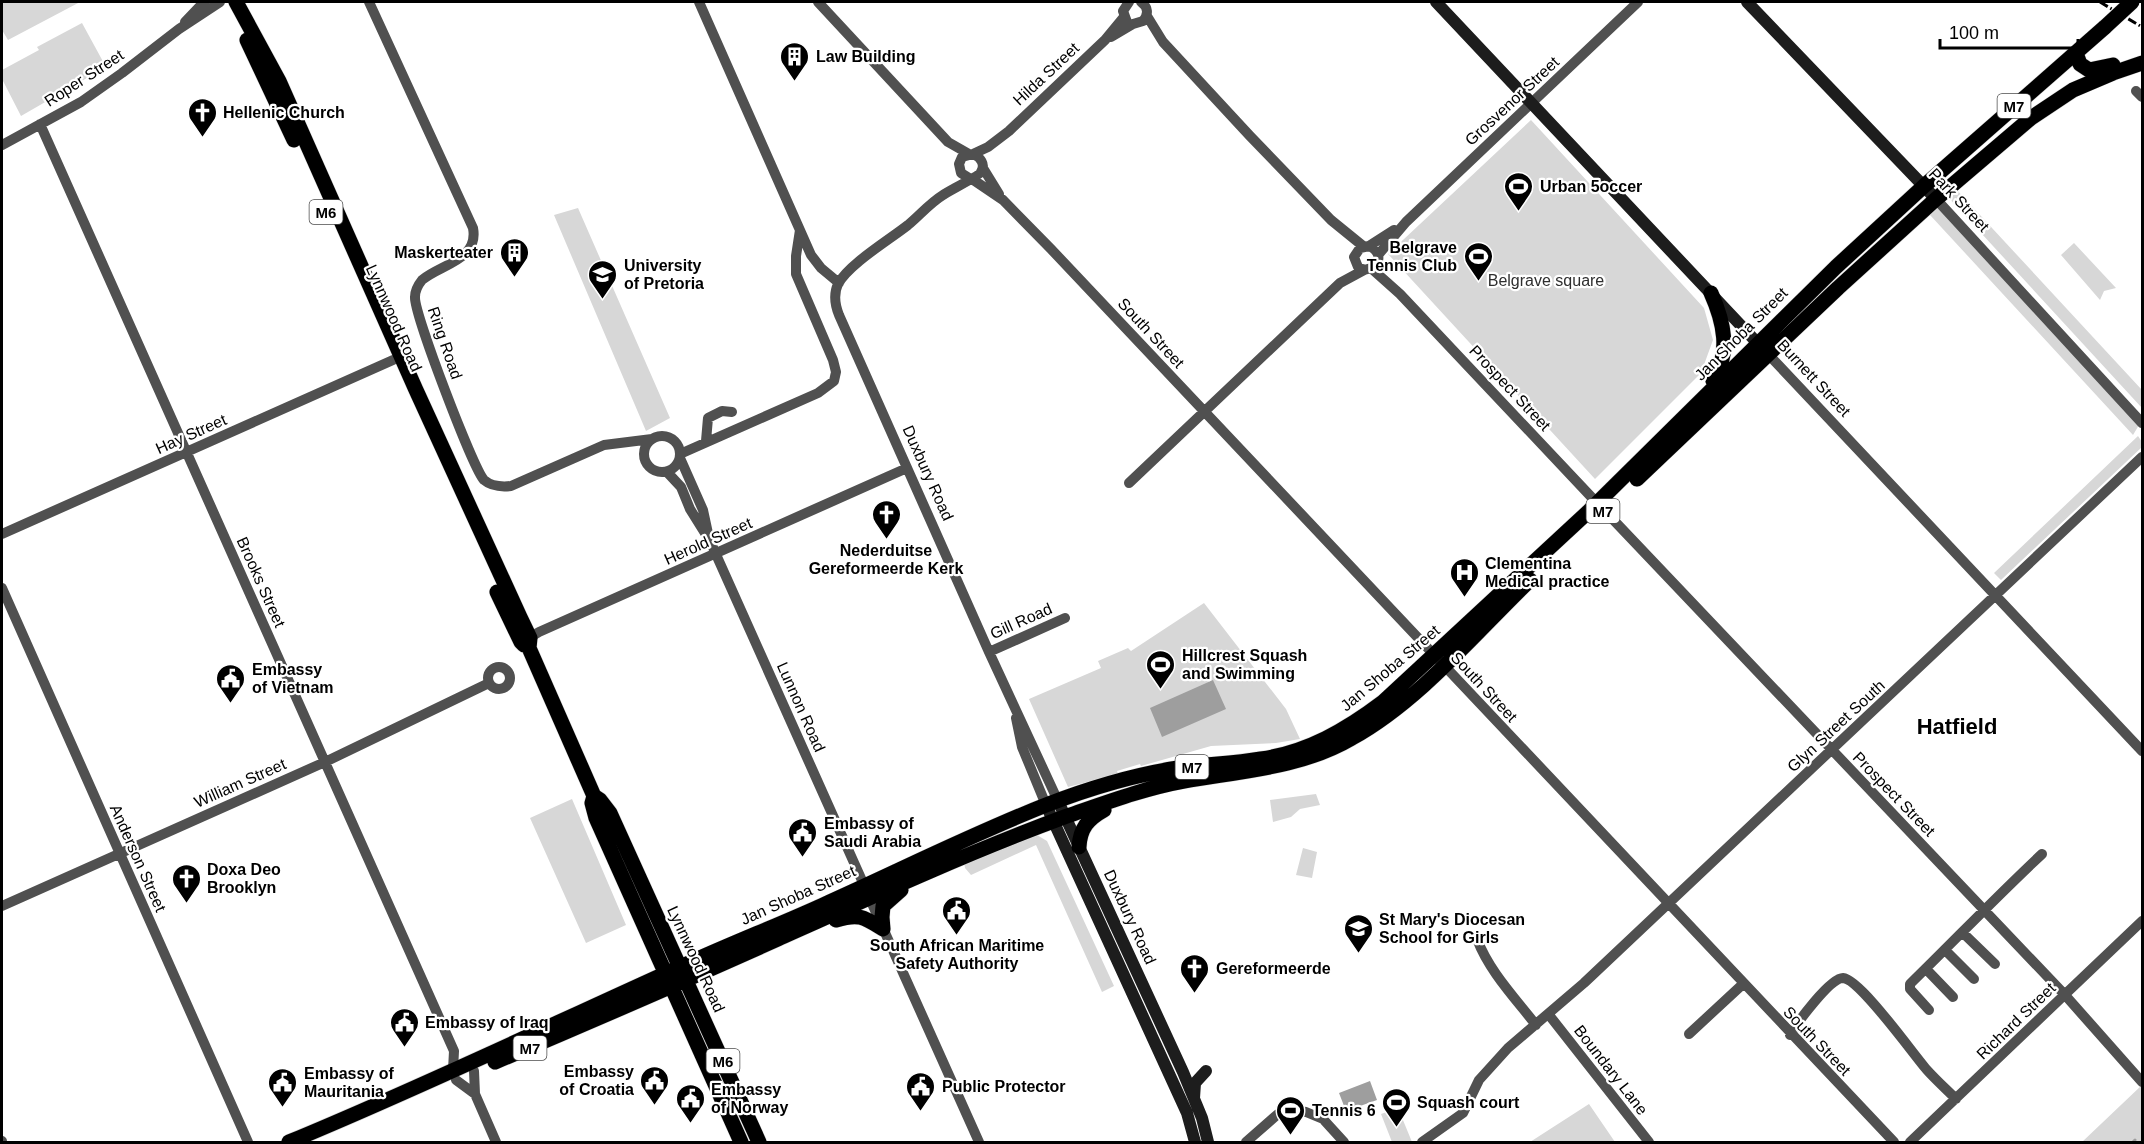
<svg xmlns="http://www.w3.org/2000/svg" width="2144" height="1144" font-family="Arial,sans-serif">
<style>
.green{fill:#d7d7d7}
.water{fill:#9e9e9e}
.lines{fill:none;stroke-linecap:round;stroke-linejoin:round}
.stream{stroke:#9e9e9e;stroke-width:3}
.primary-casing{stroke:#dbdbdb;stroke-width:16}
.street{stroke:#505050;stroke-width:10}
.secondary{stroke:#1d1d1d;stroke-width:12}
.primary{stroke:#000;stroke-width:15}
.rail{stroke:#000;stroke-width:3;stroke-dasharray:9 3 1.5 3;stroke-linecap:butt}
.primary-bridge-casing{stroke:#dbdbdb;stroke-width:16;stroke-linecap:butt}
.primary-bridge{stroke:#000;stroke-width:15}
.labels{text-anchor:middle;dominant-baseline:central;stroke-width:4.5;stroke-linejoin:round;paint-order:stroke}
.shield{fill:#fff;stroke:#4c4c4c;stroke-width:1.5}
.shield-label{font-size:15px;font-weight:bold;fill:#000}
.poi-label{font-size:16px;font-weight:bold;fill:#000;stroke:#fff;text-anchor:start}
.street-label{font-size:16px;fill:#000;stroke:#fff}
.park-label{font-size:16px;fill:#2e2e2e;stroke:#fff}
.district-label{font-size:22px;font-weight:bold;fill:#000;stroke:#fff}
</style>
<rect width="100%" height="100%" fill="#fff"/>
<path class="green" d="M 2,2 L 80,2 L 8,40 L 2,30 Z
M 82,23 L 106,67 L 21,116 L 2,79 L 2,70 L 39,50 L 37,47 Z
M 1531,120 L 1704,308 L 1713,340 L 1701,373 L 1595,479 L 1388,254 Z
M 1955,188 L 2142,390 L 2142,408 L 1947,196 Z
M 1936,205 L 2139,425 L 2133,435 L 1930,215 Z
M 578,208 L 670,418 L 646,431 L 554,215 Z
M 2074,243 L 2116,288 L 2104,291 L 2100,300 L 2061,255 Z
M 2138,436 L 2142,442 L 2142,447 L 2001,580 L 1994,573 Z
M 1204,603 L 1286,709 L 1300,739 L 1276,743 L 1211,746 L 1141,766 L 1140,764 L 1117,771 L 1118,774 L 1068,787 L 1029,699 L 1101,668 L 1098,661 L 1128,648 L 1131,651 Z
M 1316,794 L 1320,805 L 1300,809 L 1291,817 L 1273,822 L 1270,800 Z
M 572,799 L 626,925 L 586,943 L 530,818 Z
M 1037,835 L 1047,841 L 1114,986 L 1102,992 L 1036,845 L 971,875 L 965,868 L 964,862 Z
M 1303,848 L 1317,852 L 1312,878 L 1296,875 Z
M 2142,1085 L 2142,1142 L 2082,1142 Z
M 1589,1104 L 1615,1142 L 1530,1142 Z
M 1398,1108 L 1412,1142 L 1392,1142 L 1381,1114 Z"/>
<path class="water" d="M 1213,680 L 1226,709 L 1162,737 L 1150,708 Z
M 1370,1081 L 1377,1100 L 1346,1111 L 1339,1093 Z"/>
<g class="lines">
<path class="stream" d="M 2133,1142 L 2135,1140"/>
<defs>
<path id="primary" d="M 236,2 L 279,81 L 416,390 L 520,617 L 530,638 L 529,648 L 594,796 L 592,803 L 596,818 L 741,1142
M 247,40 L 294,140
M 2076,53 L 2080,64 L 2089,70 L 2113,65
M 1711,293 C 1724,322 1731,353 1713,381
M 1637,479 L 1838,288 L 1936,199 L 2031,118 L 2073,90 L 2113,73 L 2142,63
M 497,592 L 521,642 L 524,645
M 594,796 L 600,800 L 610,813 L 759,1142
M 1079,847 C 1080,828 1088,819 1104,810
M 836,920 C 859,913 864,917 883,929
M 883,929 L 882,917 L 883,906 L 901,890
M 495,1062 C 590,1022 684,981 778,939 C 873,896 969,852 1067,816 C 1105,803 1145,788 1184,781 C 1241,771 1301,768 1352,738 C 1419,701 1475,633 1530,580
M 289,1142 C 425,1086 557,1022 691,962 C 735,942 779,925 823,905 C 897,872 970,835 1046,805 C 1087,789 1133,775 1178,768 C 1205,764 1233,764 1261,759 C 1308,752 1346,730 1383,702 L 1588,512 L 1836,267 L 1924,186 L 2105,27"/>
</defs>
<use href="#primary" class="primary-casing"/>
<path class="street" d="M 369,2 L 473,228 C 479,260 441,264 422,280 C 418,285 415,291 415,297 C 414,314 473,468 484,480 C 491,486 502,487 511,486 L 604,445 L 652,439
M 699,2 L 811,255 L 821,268 L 839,283
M 818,2 L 948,142 L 969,154
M 1147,16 L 1163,42 L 1250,136 L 1331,220 L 1363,246
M 185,22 L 204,2
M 1127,22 L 1123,11 L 1129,2
M 1111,37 L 1133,24 L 1143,21 C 1149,14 1148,7 1141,2
M 2136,91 L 2142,97
M 40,124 L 454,1051 L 453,1070
M 2,145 L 81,102 L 122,73 L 179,29 L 220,2
M 973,154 L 988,147 L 1009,131 L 1105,40 L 1124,17
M 983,168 L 999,194
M 969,178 L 961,173 L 959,164 L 962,157 L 973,154 C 980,157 986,164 981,172 C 980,175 949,191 943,195 C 930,203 920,215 908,225 C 889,240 849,264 838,284 C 833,295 835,305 839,315 L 989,652 L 1058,801
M 972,179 L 1003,200 L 1051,249 L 1894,1142
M 1936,199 L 2142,423
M 1369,246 L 1394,230
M 1378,255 L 1406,222 L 1638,2
M 1372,269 L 1400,294 L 1597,503
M 1768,354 L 2142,751
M644 454a18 18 0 1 1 36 0a18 18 0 1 1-36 0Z
M 706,441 L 708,418 L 722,411 L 732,412
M 680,454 L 818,393 L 834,381 L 836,372 L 833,360 L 796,274 L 796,256 L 800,230
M 680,458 L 703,510 L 709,538
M 667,472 L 681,487 L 690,509 L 710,541 L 864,885
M 1129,483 L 1340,283 L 1364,270 L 1375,267 C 1381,259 1379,250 1369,246 L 1360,248 L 1354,257 L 1358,267 L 1364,270
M 1604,510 L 2065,995 L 2142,1082
M 2,534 L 393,360
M 2,588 L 248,1142
M 524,641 L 539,632 L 907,468
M 989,652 L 1065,618
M488 678a11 11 0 1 1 22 0a11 11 0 1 1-22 0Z
M 1016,718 L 1022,747 L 1046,805
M 869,897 L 979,1142
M 2,906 L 325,762 L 489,683
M 1963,933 L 1995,964
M 1477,939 C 1489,971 1515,998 1536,1025
M 1945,950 L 1974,979
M 1926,969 L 1953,997
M 1929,1010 L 1910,989 L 1910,984 C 1954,941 1997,896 2042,854
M 1549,1015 L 1649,1142
M 1689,1034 L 1743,984
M 1790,1035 C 1797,1023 1830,978 1843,978 C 1860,979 1913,1054 1927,1070 C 1936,1080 1946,1089 1956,1099
M 474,1071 L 475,1094 L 496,1142
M 456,1080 L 475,1094
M 2,1141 L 2,1142
M 1246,1142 L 1278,1114 L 1291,1110 L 1306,1112 L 1323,1119 L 1344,1142
M 1422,1142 L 1463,1113 L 1479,1080 L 1508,1048 L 1584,983 L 2142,457
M 1910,1142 L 2142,921"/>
<path class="secondary" d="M 1436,2 L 1764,350
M 1747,2 L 1936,199
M 1058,801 L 1183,1072 L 1202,1118 L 1208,1142
M 1046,805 L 1187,1113 L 1195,1142
M 1194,1098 L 1195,1083 L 1206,1071"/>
<use href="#primary" class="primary"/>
<path class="rail" d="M 2100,2 L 2142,27"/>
<defs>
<path id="primary-bridge" d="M 2105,27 L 2132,2"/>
</defs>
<use href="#primary-bridge" class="primary-bridge-casing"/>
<use href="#primary-bridge" class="primary-bridge"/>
</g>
<defs>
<symbol id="building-pin" viewBox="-11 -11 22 30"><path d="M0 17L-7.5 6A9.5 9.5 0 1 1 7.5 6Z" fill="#000" stroke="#fff"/><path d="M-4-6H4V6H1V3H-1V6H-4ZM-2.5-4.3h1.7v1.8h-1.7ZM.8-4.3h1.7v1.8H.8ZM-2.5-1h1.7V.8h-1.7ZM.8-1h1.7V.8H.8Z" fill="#fff"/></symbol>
<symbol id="church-pin" viewBox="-11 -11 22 30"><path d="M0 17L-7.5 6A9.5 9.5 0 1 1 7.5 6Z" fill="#000" stroke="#fff"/><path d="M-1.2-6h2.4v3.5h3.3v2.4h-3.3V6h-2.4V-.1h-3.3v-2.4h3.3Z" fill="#fff"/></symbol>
<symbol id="stadium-pin" viewBox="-11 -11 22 30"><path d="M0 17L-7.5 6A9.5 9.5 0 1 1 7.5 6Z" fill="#000" stroke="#fff"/><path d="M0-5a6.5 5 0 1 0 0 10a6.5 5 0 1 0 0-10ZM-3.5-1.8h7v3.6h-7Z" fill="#fff"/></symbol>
<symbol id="university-pin" viewBox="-11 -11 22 30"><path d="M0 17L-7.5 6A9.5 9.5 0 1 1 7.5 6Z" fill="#000" stroke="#fff"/><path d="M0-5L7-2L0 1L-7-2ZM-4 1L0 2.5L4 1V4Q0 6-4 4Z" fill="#fff"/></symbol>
<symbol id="hospital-pin" viewBox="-11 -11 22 30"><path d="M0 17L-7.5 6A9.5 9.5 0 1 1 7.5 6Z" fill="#000" stroke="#fff"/><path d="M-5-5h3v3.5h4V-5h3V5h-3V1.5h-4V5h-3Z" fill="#fff"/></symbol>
<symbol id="civic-pin" viewBox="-11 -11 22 30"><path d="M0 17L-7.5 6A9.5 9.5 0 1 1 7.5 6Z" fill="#000" stroke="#fff"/><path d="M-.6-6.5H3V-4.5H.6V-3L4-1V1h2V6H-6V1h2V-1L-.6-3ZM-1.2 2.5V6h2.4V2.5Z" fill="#fff"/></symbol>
<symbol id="school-pin" viewBox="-11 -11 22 30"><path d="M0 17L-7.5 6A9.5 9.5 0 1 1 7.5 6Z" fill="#000" stroke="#fff"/><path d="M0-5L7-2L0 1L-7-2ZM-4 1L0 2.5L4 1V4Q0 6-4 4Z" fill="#fff"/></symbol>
</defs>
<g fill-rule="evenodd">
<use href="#building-pin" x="778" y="40" width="33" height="45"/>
<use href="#church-pin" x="186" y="96" width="33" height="45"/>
<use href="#stadium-pin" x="1502" y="170" width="33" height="45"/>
<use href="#building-pin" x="498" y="236" width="33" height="45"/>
<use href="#stadium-pin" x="1462" y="240" width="33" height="45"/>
<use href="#university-pin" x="586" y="258" width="33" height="45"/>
<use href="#church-pin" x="870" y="498" width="33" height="45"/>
<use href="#hospital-pin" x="1448" y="556" width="33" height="45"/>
<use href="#stadium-pin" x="1144" y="648" width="33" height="45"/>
<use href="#civic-pin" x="214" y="662" width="33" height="45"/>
<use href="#civic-pin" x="786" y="816" width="33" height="45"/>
<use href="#church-pin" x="170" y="862" width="33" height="45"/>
<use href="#civic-pin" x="940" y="894" width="33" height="45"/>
<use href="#school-pin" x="1342" y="912" width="33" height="45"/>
<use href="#church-pin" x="1178" y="952" width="33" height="45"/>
<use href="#civic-pin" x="388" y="1006" width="33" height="45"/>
<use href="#civic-pin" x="638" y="1064" width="33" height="45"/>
<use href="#civic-pin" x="266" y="1066" width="33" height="45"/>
<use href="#civic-pin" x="904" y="1070" width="33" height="45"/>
<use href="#civic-pin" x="674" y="1082" width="33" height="45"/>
<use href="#stadium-pin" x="1380" y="1086" width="33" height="45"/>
<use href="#stadium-pin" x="1274" y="1094" width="33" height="45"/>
</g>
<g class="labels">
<g class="shield">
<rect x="1997.5" y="94" width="33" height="24" rx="4.5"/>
<rect x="309.5" y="200" width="33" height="24" rx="4.5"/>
<rect x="1586.5" y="499" width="33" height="24" rx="4.5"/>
<rect x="1175.5" y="755" width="33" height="24" rx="4.5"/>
<rect x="513.5" y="1036" width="33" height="24" rx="4.5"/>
<rect x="706.5" y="1049" width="33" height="24" rx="4.5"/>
</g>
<g class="shield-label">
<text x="2014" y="106">M7</text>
<text x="326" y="212">M6</text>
<text x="1603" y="511">M7</text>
<text x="1192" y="767">M7</text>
<text x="530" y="1048">M7</text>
<text x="723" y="1061">M6</text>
</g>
<g class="poi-label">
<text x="816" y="56">Law Building</text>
<text x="223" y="112">Hellenic Church</text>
<text x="1540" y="186">Urban 5occer</text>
<text x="1457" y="247" text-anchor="end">Belgrave<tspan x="1457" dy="18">Tennis Club</tspan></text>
<text x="493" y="252" text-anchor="end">Maskerteater</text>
<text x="624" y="265">University<tspan x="624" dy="18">of Pretoria</tspan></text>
<text x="886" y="550" text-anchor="middle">Nederduitse<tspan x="886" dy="18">Gereformeerde Kerk</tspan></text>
<text x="1485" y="563">Clementina<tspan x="1485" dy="18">Medical practice</tspan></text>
<text x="1182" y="655">Hillcrest Squash<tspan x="1182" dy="18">and Swimming</tspan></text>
<text x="252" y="669">Embassy<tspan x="252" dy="18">of Vietnam</tspan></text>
<text x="824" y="823">Embassy of<tspan x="824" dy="18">Saudi Arabia</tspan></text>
<text x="207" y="869">Doxa Deo<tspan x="207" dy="18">Brooklyn</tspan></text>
<text x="1379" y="919">St Mary's Diocesan<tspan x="1379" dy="18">School for Girls</tspan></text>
<text x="957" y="945" text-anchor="middle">South African Maritime<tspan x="957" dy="18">Safety Authority</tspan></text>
<text x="1216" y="968">Gereformeerde</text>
<text x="425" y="1022">Embassy of Iraq</text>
<text x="634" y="1071" text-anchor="end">Embassy<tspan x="634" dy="18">of Croatia</tspan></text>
<text x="304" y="1073">Embassy of<tspan x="304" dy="18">Mauritania</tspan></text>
<text x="942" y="1086">Public Protector</text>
<text x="711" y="1089">Embassy<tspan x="711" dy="18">of Norway</tspan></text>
<text x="1417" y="1102">Squash court</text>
<text x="1312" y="1110">Tennis 6</text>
</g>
<g class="street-label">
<text transform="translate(1046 74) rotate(-43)">Hilda Street</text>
<text transform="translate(84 78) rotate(-33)">Roper Street</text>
<text transform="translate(1512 101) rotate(-43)">Grosvenor Street</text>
<text transform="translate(1959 200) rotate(47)">Park Street</text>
<text transform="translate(394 318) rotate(66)">Lynnwood Road</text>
<text transform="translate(1151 333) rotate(47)">South Street</text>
<text transform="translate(1741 334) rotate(-45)">Jan Shoba Street</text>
<text transform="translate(445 343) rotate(71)">Ring Road</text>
<text transform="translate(1814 378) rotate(47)">Burnett Street</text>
<text transform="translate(1510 388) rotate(47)">Prospect Street</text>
<text transform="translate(191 434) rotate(-24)">Hay Street</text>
<text transform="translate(928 473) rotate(66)">Duxbury Road</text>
<text transform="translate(708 541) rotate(-24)">Herold Street</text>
<text transform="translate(261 582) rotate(66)">Brooks Street</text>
<text transform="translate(1021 621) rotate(-24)">Gill Road</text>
<text transform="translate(1390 668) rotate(-40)">Jan Shoba Street</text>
<text transform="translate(1484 687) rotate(47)">South Street</text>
<text transform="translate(801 707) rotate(66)">Lunnon Road</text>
<text transform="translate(1836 726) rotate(-43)">Glyn Street South</text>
<text transform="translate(240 783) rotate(-24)">William Street</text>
<text transform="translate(1894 794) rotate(46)">Prospect Street</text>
<text transform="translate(138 858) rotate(66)">Anderson Street</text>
<text transform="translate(798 895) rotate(-24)">Jan Shoba Street</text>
<text transform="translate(1130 917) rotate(65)">Duxbury Road</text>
<text transform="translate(696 959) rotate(65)">Lynnwood Road</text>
<text transform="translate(2016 1021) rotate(-44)">Richard Street</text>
<text transform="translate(1817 1041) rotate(46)">South Street</text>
<text transform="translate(1611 1070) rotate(52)">Boundary Lane</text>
</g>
<g class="park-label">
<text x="1546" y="280">Belgrave square</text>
</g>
<g class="district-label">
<text x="1957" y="726">Hatfield</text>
</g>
</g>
<rect width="2144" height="1144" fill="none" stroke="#000000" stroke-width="6"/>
<path d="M1940 39v9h138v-9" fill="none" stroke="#000000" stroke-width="3"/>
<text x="1949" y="39" font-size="18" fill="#000000" stroke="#ffffff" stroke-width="4.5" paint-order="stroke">100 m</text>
</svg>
